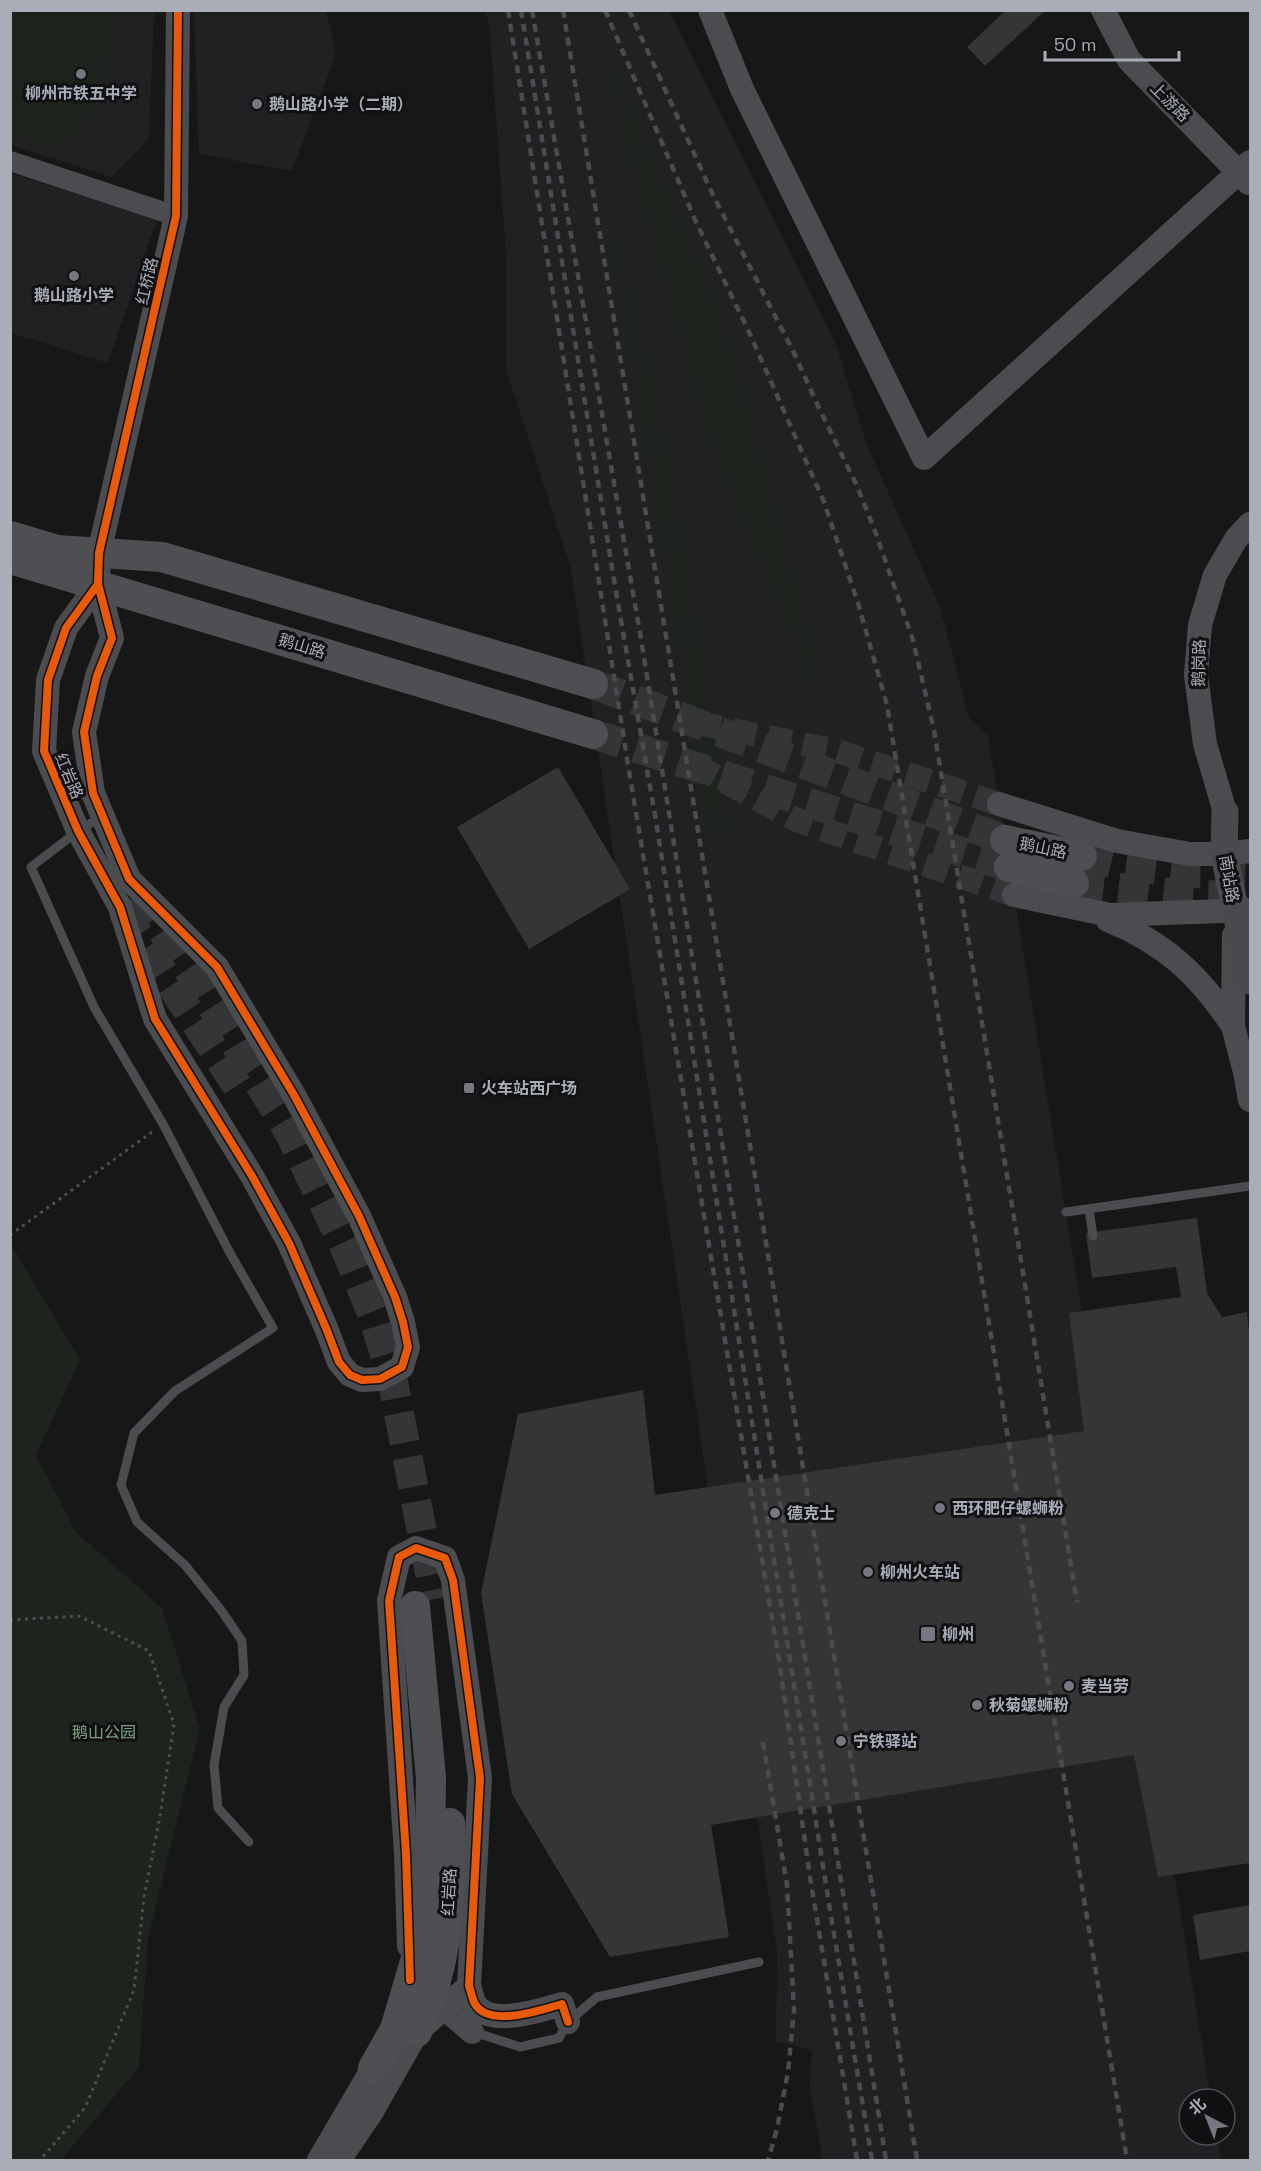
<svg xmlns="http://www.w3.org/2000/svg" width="1261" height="2171" font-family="'Space Grotesk','Noto Sans SC',sans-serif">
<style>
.built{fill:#212123}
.green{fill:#1d241e}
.building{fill:#353536}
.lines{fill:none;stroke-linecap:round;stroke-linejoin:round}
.tertiary-tunnel{stroke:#343537;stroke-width:24;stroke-dasharray:24 12;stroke-linecap:butt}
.primary-tunnel{stroke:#343537;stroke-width:30;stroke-dasharray:30 15;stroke-linecap:butt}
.path{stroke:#4d4e52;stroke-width:3;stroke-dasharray:3 4.5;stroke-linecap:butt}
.service{stroke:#4b4c50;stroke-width:9}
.minor{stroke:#4b4c50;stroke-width:20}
.tertiary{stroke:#4b4c50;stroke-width:24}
.secondary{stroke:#4a4a4e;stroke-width:27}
.primary{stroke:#4d4f52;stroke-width:30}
.rail{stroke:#4b4c4f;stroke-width:4.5;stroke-dasharray:8 6;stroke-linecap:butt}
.cycleway-casing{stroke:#111113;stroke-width:11}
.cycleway{stroke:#e8590c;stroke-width:8}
.poi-dot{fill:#757880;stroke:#111113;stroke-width:2}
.labels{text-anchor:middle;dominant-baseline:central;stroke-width:6;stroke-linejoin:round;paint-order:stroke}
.poi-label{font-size:16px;font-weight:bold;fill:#a8adb8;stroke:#111113;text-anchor:start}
.street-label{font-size:16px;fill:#a8adb8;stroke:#111113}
.park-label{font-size:16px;fill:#7fa381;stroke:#111113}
</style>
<rect width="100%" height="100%" fill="#171717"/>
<path class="built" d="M 11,11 L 154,11 L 149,138 L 112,177 L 11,145 Z
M 194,11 L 326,11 L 336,54 L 292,171 L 199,154 Z
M 486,11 L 669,11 L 837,347 L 866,443 L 940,607 L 969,718 L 988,736 L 1211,2099 L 1189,2099 L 1189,2135 L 1217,2135 L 1221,2160 L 823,2160 L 809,2084 L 812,2050 L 776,2041 L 777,1951 L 571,569 L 506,369 L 506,255 L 490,34 Z
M 10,173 L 157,219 L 108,363 L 11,333 Z"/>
<path class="green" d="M 11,10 L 121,11 L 95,109 L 78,133 L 55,148 L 11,133 Z
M 600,24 L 638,124 L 715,300 L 736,359 L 808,628 L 833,745 L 795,638 L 730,493 L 702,413 L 635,175 Z
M 595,145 C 617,240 645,333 663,428 C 688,562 708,698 729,832 L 712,837 L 635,368 Z
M 10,1242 L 80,1360 L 36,1455 L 76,1532 L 162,1608 L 200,1729 L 148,1938 L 139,2067 L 61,2160 L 11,2160 Z"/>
<path class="building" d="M 1006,10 L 1046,10 L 985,66 L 967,47 Z
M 558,767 L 630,889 L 529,949 L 457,827 Z
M 1197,1218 L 1207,1293 L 1222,1317 L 1247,1312 L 1250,1341 L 1250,1863 L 1158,1877 L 1134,1755 L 711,1825 L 729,1937 L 610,1957 L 512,1794 L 481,1593 L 518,1414 L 643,1390 L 655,1495 L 1084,1431 L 1069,1313 L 1181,1297 L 1176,1267 L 1092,1278 L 1086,1233 Z
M 1250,1905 L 1250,1951 L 1200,1960 L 1193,1915 Z"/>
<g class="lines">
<path class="tertiary-tunnel" d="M 697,723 L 837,751 L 999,804
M 694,765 L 799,821 L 1014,895"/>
<path class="primary-tunnel" d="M 593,684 L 1005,840
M 593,734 L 1009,867
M 1082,856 L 1125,866 L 1184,873 L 1250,874
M 1074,883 L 1184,895 L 1250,896
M 138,894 L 204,993 L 288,1130 L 344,1245 L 372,1313 L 392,1377 L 435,1599
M 122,910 L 240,1090"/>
<path class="path" d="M 10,1235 L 152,1132
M 10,1620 L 79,1616 L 149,1651 L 174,1724 L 160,1816 L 144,1897 L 134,1990 L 85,2108 L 40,2160"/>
<path class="service" d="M 101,817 L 78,831 L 31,867 L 94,1007 L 163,1124 L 230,1253 L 273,1328 L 175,1391 L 134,1433 L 121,1485 L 137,1522 L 185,1565 L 221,1610 L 242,1641 L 244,1675 L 224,1707 L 214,1765 L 218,1808 L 249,1842
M 1089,1209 L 1093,1236
M 1066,1212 L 1250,1186
M 474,2032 L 520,2047 L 559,2038 L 568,2022 L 597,1997 L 759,1962"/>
<path class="minor" d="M 10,161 L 176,216"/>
<path class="tertiary" d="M 710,10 L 742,89 L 924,458 L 1250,162
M 1103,10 L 1129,60 L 1249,183
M 98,584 L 66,628 L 48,680 L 44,751 L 78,831 L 120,907 L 155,1019 L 252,1176 L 289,1243 L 326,1328 L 339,1362 L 350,1375 L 362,1380 L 380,1379 L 402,1367 L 408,1347 L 403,1322 L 395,1297 L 359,1216 L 294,1095 L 217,967 L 129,879 L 93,793 L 84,732 L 97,676 L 112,638 L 98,584 L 99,553 L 176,216 L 178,10
M 999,804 L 1117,841 L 1190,854 L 1224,854 L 1250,851
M 1225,812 L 1205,744 L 1196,675 L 1200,625 L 1215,575 L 1236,539 L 1250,524
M 1014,895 L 1110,915 L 1250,910
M 1108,920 C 1165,943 1199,975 1233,1026
M 1234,935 L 1233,1026 L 1245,1072 L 1250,1100
M 409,1946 L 406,1854 L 389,1601 L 399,1557 L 416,1548 L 445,1558 L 453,1580 L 480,1778 L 469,1986 C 471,1991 472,1999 475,2004 C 489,2028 541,2010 562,2004 L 568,2022
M 441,1992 L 449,2012 L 472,2032
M 319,2160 L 373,2068
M 339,2160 L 371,2113 L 417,2032 L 469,1986"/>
<path class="secondary" d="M 1225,812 L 1224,854 L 1250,981"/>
<path class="primary" d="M 10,536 L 57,550 L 162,557 L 593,684
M 10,559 L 593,734
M 1005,840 L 1082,856
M 1009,867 L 1074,883
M 417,2032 C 423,2014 431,1997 436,1980 C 451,1929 450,1875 450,1823
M 373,2068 L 395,2029 L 419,1948 L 430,1855 L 431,1778 L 415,1606"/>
<path class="rail" d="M 508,10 L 630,777 L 779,1660 L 810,1877 L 857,2160
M 521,10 L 615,586 L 655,815 L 831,1916 L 872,2160
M 532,10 L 640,633 L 886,2160
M 563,10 L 917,2160
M 605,10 L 696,222 L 750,334 L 824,502 L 858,603 L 887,705 L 1127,2160
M 629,10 L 712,193 L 794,353 L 819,408 L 857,486 L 875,531 L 913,640 L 934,730 L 1077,1602
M 763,1742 L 787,1885 L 794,2010 L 788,2072 L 777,2129 L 768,2160"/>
<defs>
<path id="cycleway" d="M 98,584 L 66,628 L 48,680 L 44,751 L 78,831 L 120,907 L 155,1019 L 252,1176 L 289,1243 L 326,1328 L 339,1362 L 350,1375 L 362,1380 L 380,1379 L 402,1367 L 408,1347 L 403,1322 L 395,1297 L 359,1216 L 294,1095 L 217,967 L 129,879 L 93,793 L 84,732 L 97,676 L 112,638 L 98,584 L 99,553 L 176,216 L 178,10
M 410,1980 L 406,1854 L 389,1601 L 399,1557 L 416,1548 L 445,1558 L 453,1580 L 480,1778 L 469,1986 C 471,1991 472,1999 475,2004 C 489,2028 541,2010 562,2004 L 568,2022"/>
</defs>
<use href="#cycleway" class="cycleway-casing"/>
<use href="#cycleway" class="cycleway"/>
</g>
<g class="poi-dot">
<circle cx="81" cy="74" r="6"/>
<circle cx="257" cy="104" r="6"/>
<circle cx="74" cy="276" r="6"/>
<rect x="463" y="1082" width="12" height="12" rx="3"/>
<circle cx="940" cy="1508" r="6"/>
<circle cx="775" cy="1513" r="6"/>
<circle cx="868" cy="1572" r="6"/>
<rect x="920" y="1626" width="16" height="16" rx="3"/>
<circle cx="1069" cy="1686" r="6"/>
<circle cx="977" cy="1705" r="6"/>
<circle cx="841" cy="1741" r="6"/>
</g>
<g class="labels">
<g class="poi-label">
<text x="81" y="93" text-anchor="middle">柳州市铁五中学</text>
<text x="269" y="104">鹅山路小学（二期）</text>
<text x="74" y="295" text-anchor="middle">鹅山路小学</text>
<text x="481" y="1088">火车站西广场</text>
<text x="952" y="1508">西环肥仔螺蛳粉</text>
<text x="787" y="1513">德克士</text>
<text x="880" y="1572">柳州火车站</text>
<text x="942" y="1634">柳州</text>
<text x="1081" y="1686">麦当劳</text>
<text x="989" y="1705">秋菊螺蛳粉</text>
<text x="853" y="1741">宁铁驿站</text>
</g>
<g class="street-label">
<text transform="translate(1170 102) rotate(45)">上游路</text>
<text transform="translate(147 281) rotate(-77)">红桥路</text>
<text transform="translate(302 646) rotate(17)">鹅山路</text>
<text transform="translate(1199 663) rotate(-89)">鹅岗路</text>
<text transform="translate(69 776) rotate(67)">红岩路</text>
<text transform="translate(1043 848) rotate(12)">鹅山路</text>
<text transform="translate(1229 879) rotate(80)">南站路</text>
<text transform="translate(449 1892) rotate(-87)">红岩路</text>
</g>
<g class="park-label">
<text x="104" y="1732">鹅山公园</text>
</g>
</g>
<rect width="1261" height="2171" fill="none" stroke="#a8adb8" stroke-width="24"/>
<g transform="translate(1207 2117) rotate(318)"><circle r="28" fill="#111113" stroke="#4d4f55" stroke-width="1.5"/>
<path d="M0-4.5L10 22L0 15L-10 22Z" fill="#757880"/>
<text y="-9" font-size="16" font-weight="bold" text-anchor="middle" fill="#a8adb8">北</text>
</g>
<path d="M1045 51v9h134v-9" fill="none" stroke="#a8adb8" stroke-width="3"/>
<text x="1054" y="51" font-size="18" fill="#a8adb8" stroke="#111113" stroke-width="4.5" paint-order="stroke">50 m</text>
</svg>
